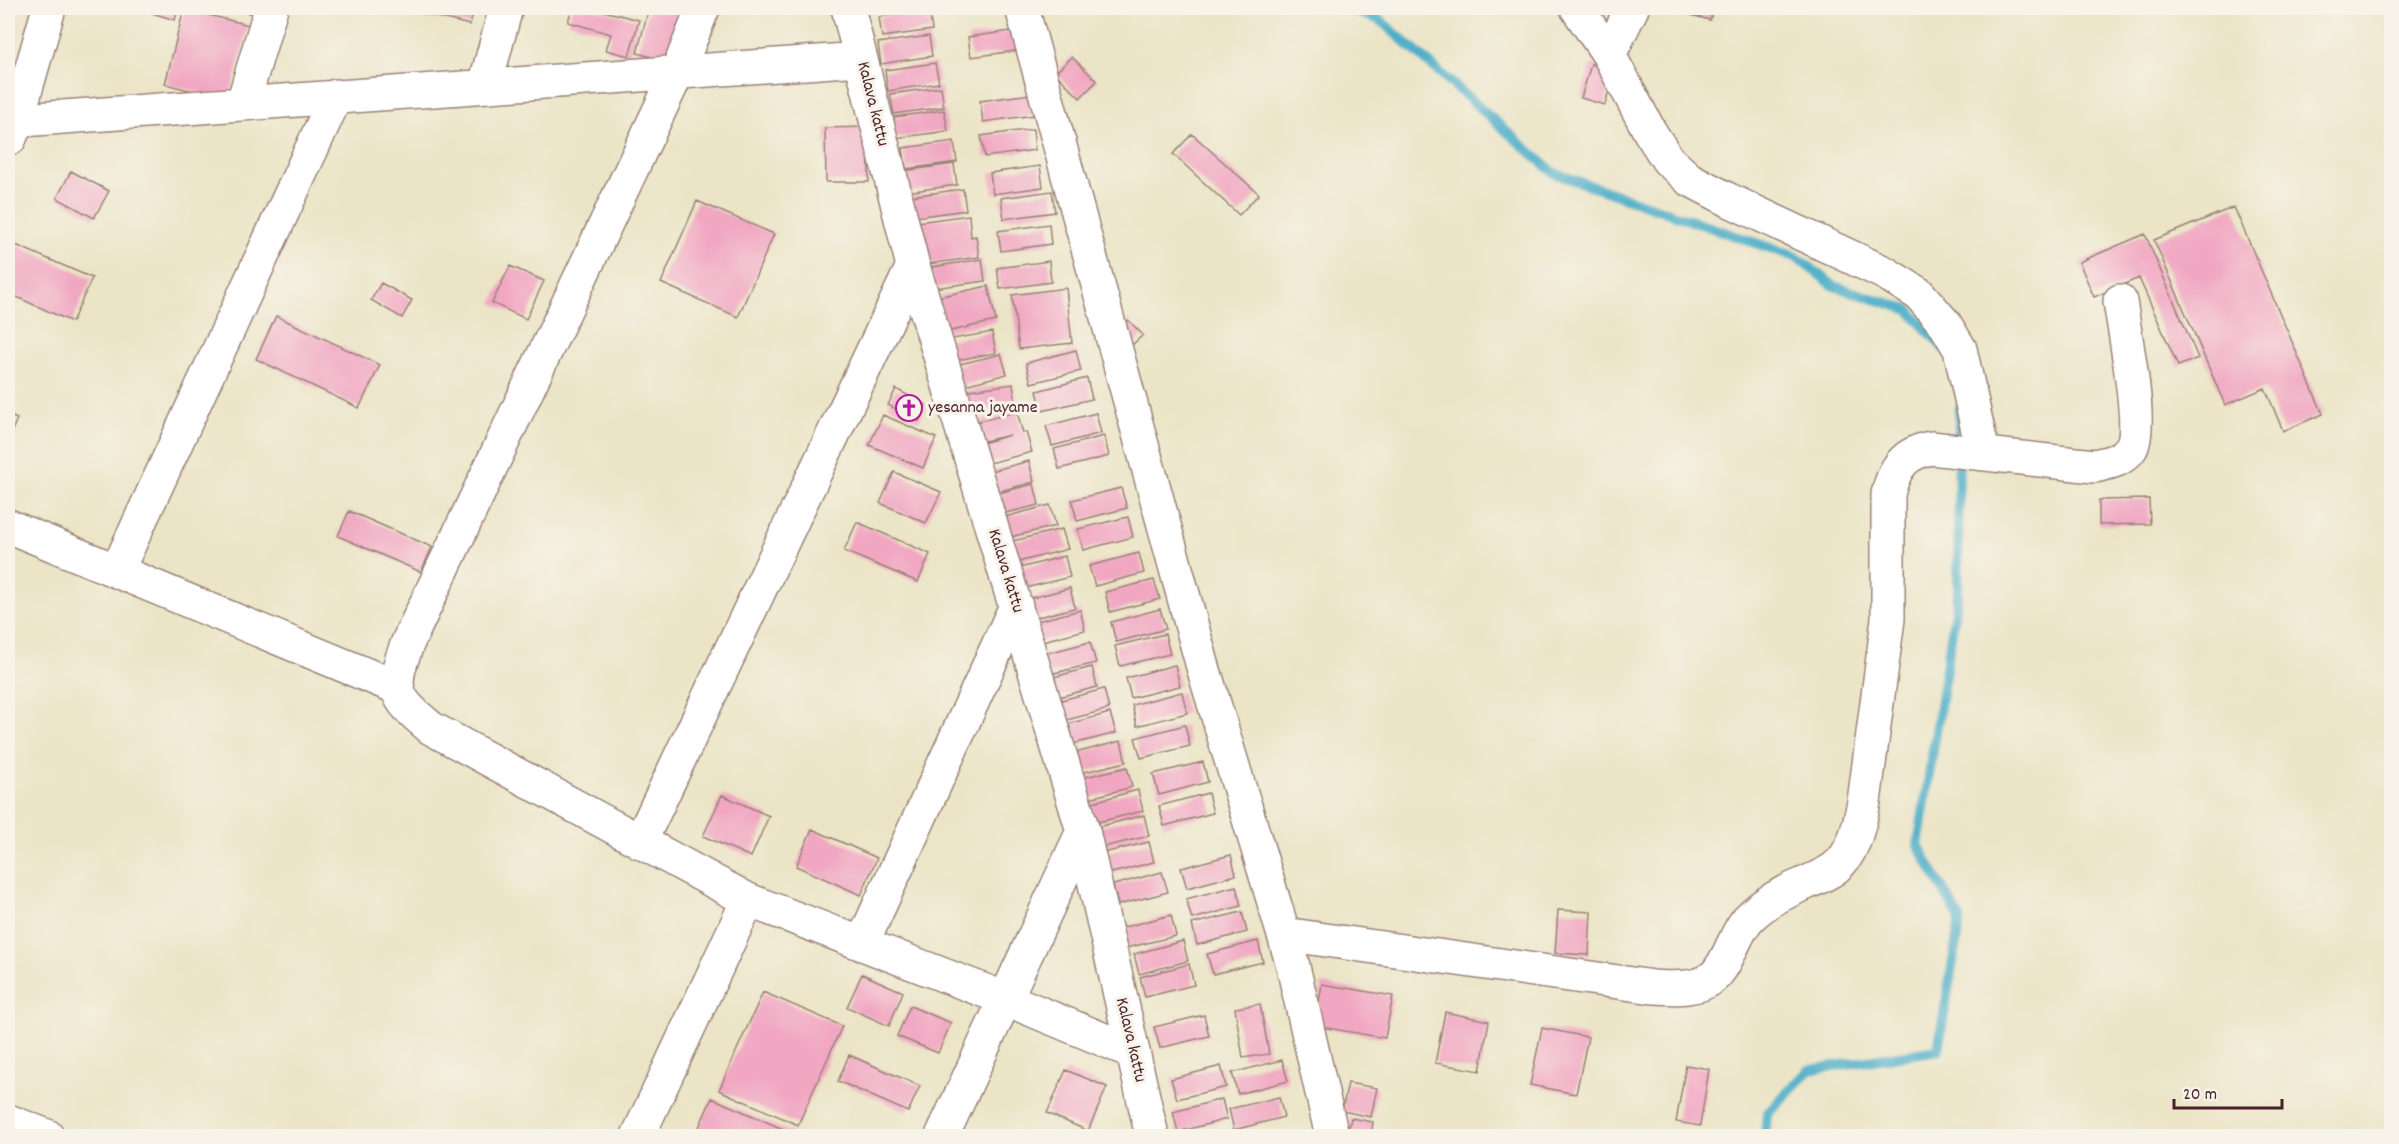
<svg xmlns="http://www.w3.org/2000/svg" width="2399" height="1144" font-family="Dekko,sans-serif">
<style>
.lines{fill:none;stroke-linecap:round;stroke-linejoin:round}
.stream{stroke:#49adc8;stroke-width:10}
.building{fill:#f1a7c2}
.minor-casing{stroke:#9a8278;stroke-width:36}
.minor{stroke:#fff;stroke-width:33}
.labels{text-anchor:middle;dominant-baseline:central;stroke-width:6;stroke-linejoin:round;paint-order:stroke}
.street-label{font-size:18px;fill:#4a1f2b;stroke:#f7f3e8}
.poi-label{font-size:18px;fill:#4a1f2b;stroke:#f7f3e8;text-anchor:start}
</style>
<rect width="100%" height="100%" fill="#f7f3e8"/>
<filter id="ink" filterUnits="userSpaceOnUse"><feTurbulence type="fractalNoise" baseFrequency=".0167" numOctaves="2"/><feDisplacementMap in="SourceGraphic" scale="12" xChannelSelector="R" yChannelSelector="G"/><feConvolveMatrix kernelMatrix="1 2 1 2 8 2 1 2 1" color-interpolation-filters="sRGB"/></filter>
<filter id="wash" filterUnits="userSpaceOnUse"><feTurbulence type="fractalNoise" baseFrequency=".008" numOctaves="4" result="noise"/><feDisplacementMap in="SourceGraphic" scale="24" xChannelSelector="R" yChannelSelector="G"/><feGaussianBlur stdDeviation="1.35" result="paint"/><feColorMatrix in="noise" values="0 0 0 0 0 0 0 0 0 0 0 0 0 0 0 0 0 1.4 0 .05"/><feComposite in="paint" operator="in"/></filter>
<g filter="url(#wash)">
<rect width="100%" height="100%" fill="#ebe4c6"/>
<g class="lines">
<path class="stream" d="M 1345,8 L 1380,20 L 1554,173 L 1796,257 L 1834,286 L 1909,310 L 1943,348
M 1765,1136 L 1767,1114 L 1809,1070 L 1938,1050 L 1960,919 L 1918,845 L 1958,593 L 1959,408"/>
</g>
<g id="blocks">
<path class="building" d="M 136,8 L 178,8 L 175,20 Z
M 232,8 L 254,8 L 253,14 Z
M 400,8 L 474,8 L 470,25 Z
M 572,8 L 592,8 L 639,20 L 629,56 L 606,50 L 611,34 L 568,22 Z
M 649,8 L 671,8 L 689,12 L 674,63 L 637,53 Z
M 1685,8 L 1714,8 L 1710,20 L 1683,13 Z
M 184,9 L 249,25 L 229,100 L 165,84 Z
M 929,9 L 932,30 L 882,37 L 879,17 Z
M 1019,30 L 1022,50 L 971,57 L 968,37 Z
M 929,36 L 932,56 L 881,64 L 878,43 Z
M 1072,57 L 1097,81 L 1080,98 L 1055,73 Z
M 935,63 L 939,83 L 888,91 L 885,70 Z
M 1591,64 L 1614,71 L 1605,105 L 1581,98 Z
M 941,87 L 944,107 L 894,114 L 890,94 Z
M 1031,94 L 1034,115 L 983,122 L 980,101 Z
M 944,110 L 948,131 L 896,138 L 894,117 Z
M 868,127 L 869,182 L 826,182 L 825,128 Z
M 1033,129 L 1035,150 L 985,157 L 981,136 Z
M 1192,134 L 1259,194 L 1239,215 L 1173,154 Z
M 954,141 L 957,162 L 906,169 L 903,148 Z
M 954,164 L 957,185 L 906,192 L 903,171 Z
M 1040,166 L 1043,187 L 993,194 L 990,173 Z
M 71,171 L 109,191 L 94,218 L 57,198 Z
M 963,189 L 966,210 L 915,217 L 912,196 Z
M 1052,191 L 1055,212 L 1004,219 L 1001,198 Z
M 697,201 L 774,234 L 738,317 L 661,283 Z
M 2234,207 L 2323,414 L 2283,431 L 2265,388 L 2225,405 L 2154,240 Z
M 969,215 L 971,237 L 976,236 L 979,257 L 928,264 L 925,243 L 921,244 L 918,222 Z
M 1049,224 L 1051,244 L 1001,251 L 998,231 Z
M 2145,234 L 2198,358 L 2178,366 L 2139,278 L 2094,297 L 2079,262 Z
M 9,242 L 92,278 L 72,322 L 8,293 Z
M 982,259 L 985,281 L 934,288 L 932,267 Z
M 1049,261 L 1051,282 L 1000,289 L 997,268 Z
M 510,266 L 544,281 L 526,319 L 492,303 Z
M 381,283 L 412,300 L 402,318 L 371,300 Z
M 988,286 L 996,321 L 946,332 L 938,297 Z
M 1066,288 L 1072,343 L 1019,349 L 1012,295 Z
M 276,316 L 380,365 L 359,408 L 256,359 Z
M 1128,320 L 1143,335 L 1132,345 L 1117,330 Z
M 992,332 L 996,353 L 945,362 L 941,341 Z
M 1076,350 L 1081,371 L 1031,383 L 1026,363 Z
M 1001,354 L 1007,374 L 957,387 L 952,366 Z
M 1087,378 L 1092,399 L 1042,411 L 1037,391 Z
M 1013,384 L 1016,405 L 965,412 L 962,391 Z
M 896,389 L 926,405 L 919,421 L 888,405 Z
M 1017,412 L 1023,433 L 1026,432 L 1032,452 L 982,465 L 976,445 L 1010,435 L 972,444 L 967,424 Z
M 1096,413 L 1101,433 L 1052,446 L 1046,426 Z
M 8,415 L 17,419 L 8,440 Z
M 883,415 L 936,438 L 923,468 L 869,445 Z
M 1104,436 L 1109,456 L 1059,469 L 1054,449 Z
M 1029,461 L 1034,482 L 985,495 L 980,474 Z
M 894,472 L 941,492 L 926,523 L 880,503 Z
M 1034,484 L 1039,505 L 989,517 L 984,497 Z
M 1121,488 L 1127,508 L 1077,521 L 1072,500 Z
M 2149,499 L 2150,524 L 2099,525 L 2099,500 Z
M 1050,505 L 1056,526 L 1006,538 L 1001,518 Z
M 349,511 L 432,547 L 421,572 L 338,536 Z
M 1128,517 L 1133,537 L 1083,550 L 1078,529 Z
M 857,522 L 930,554 L 918,582 L 844,551 Z
M 1062,529 L 1068,549 L 1018,562 L 1013,541 Z
M 1139,553 L 1144,573 L 1095,586 L 1089,566 Z
M 1065,556 L 1070,577 L 1021,589 L 1016,569 Z
M 1154,580 L 1160,599 L 1110,612 L 1105,592 Z
M 1070,588 L 1075,608 L 1025,620 L 1020,601 Z
M 1160,609 L 1166,629 L 1116,642 L 1111,622 Z
M 1080,610 L 1085,630 L 1035,643 L 1030,623 Z
M 1165,634 L 1170,654 L 1120,666 L 1115,646 Z
M 1090,642 L 1096,663 L 1046,675 L 1040,655 Z
M 1175,665 L 1180,686 L 1131,698 L 1126,678 Z
M 1092,667 L 1097,687 L 1047,700 L 1042,680 Z
M 1104,689 L 1109,709 L 1059,722 L 1054,702 Z
M 1182,692 L 1187,713 L 1137,726 L 1132,705 Z
M 1110,713 L 1116,733 L 1065,746 L 1060,726 Z
M 1185,725 L 1190,746 L 1141,758 L 1135,738 Z
M 1121,741 L 1126,762 L 1076,774 L 1071,754 Z
M 1203,762 L 1208,782 L 1159,795 L 1153,774 Z
M 1127,767 L 1132,787 L 1082,800 L 1077,779 Z
M 1138,790 L 1143,811 L 1094,823 L 1089,803 Z
M 1208,793 L 1213,813 L 1164,826 L 1159,806 Z
M 722,795 L 769,816 L 751,857 L 703,836 Z
M 1144,815 L 1149,836 L 1099,848 L 1094,828 Z
M 812,829 L 877,858 L 861,895 L 796,866 Z
M 1149,842 L 1154,862 L 1104,875 L 1099,854 Z
M 1231,855 L 1236,875 L 1187,888 L 1181,868 Z
M 1162,872 L 1168,892 L 1118,905 L 1113,885 Z
M 1236,886 L 1241,906 L 1192,919 L 1186,899 Z
M 1558,910 L 1591,912 L 1589,955 L 1555,953 Z
M 1242,912 L 1247,932 L 1197,945 L 1192,924 Z
M 1171,915 L 1176,936 L 1126,948 L 1121,928 Z
M 1183,941 L 1188,961 L 1139,974 L 1134,954 Z
M 1258,941 L 1263,962 L 1213,974 L 1207,954 Z
M 1189,964 L 1194,985 L 1145,997 L 1140,977 Z
M 862,974 L 903,992 L 889,1026 L 847,1007 Z
M 1322,984 L 1393,996 L 1385,1038 L 1315,1026 Z
M 763,992 L 842,1026 L 798,1125 L 719,1090 Z
M 1260,1004 L 1269,1054 L 1243,1058 L 1235,1008 Z
M 910,1006 L 951,1023 L 938,1053 L 897,1036 Z
M 1445,1012 L 1489,1021 L 1480,1071 L 1435,1063 Z
M 1204,1015 L 1209,1036 L 1160,1048 L 1154,1027 Z
M 1542,1028 L 1588,1037 L 1576,1094 L 1530,1085 Z
M 849,1055 L 920,1086 L 908,1112 L 838,1081 Z
M 1282,1060 L 1288,1081 L 1238,1094 L 1232,1073 Z
M 1686,1065 L 1709,1069 L 1700,1126 L 1676,1122 Z
M 1221,1066 L 1226,1087 L 1177,1099 L 1171,1079 Z
M 1066,1070 L 1107,1087 L 1088,1131 L 1047,1113 Z
M 1348,1083 L 1377,1088 L 1371,1117 L 1342,1111 Z
M 1279,1097 L 1284,1117 L 1234,1130 L 1229,1109 Z
M 712,1098 L 792,1133 L 791,1136 L 695,1136 Z
M 1222,1099 L 1227,1119 L 1178,1132 L 1173,1112 Z
M 1351,1118 L 1373,1122 L 1371,1136 L 1347,1134 Z"/>
</g>
</g>
<g filter="url(#ink)">
<use href="#blocks" fill-opacity="0" stroke="#9a8278" stroke-width="1.5"/>
<g class="lines">
<defs>
<path id="minor" d="M 703,8 L 678,71 L 408,642 C 390,689 392,696 431,728 L 748,900 L 1006,999 L 1133,1052
M 848,8 L 913,266 L 1083,831 L 1152,1136
M 1022,8 L 1203,667 L 1292,962 L 1332,1136
M 1577,8 L 1609,55 L 1650,132 L 1668,160 L 1689,179 L 1729,200 L 1885,273 L 1919,294 L 1945,324 L 1960,349 L 1983,453
M 1609,55 L 1632,8
M 485,85 L 506,8
M 243,103 L 271,8
M 8,121 L 860,59
M 10,138 L 17,120 L 49,8
M 8,526 L 396,687
M 117,571 L 336,96
M 640,842 L 913,266
M 1284,934 L 1653,987 C 1671,988 1697,990 1712,978 C 1729,964 1733,936 1748,919 C 1764,902 1785,892 1806,883 C 1815,879 1827,874 1835,868 C 1855,852 1859,825 1864,802 L 1888,619 L 1888,494 C 1894,468 1904,453 1931,448 L 2094,466 C 2108,463 2122,461 2131,448 C 2144,428 2124,330 2120,301
M 862,944 L 1016,606
M 8,1121 L 47,1136
M 638,1136 L 748,900
M 942,1136 L 1083,831"/>
</defs>
<use href="#minor" class="minor-casing"/>
<use href="#minor" class="minor"/>
</g>
</g>
<defs>
<symbol id="church-ring" viewBox="-11 -11 22 22"><circle r="9.5" fill="#f7f3e8" stroke="#b5179e" stroke-width="1.5"/><path d="M-1.2-6h2.4v3.5h3.3v2.4h-3.3V6h-2.4V-.1h-3.3v-2.4h3.3Z" fill="#b5179e"/></symbol>
</defs>
<g fill-rule="evenodd">
<use href="#church-ring" x="894" y="393" width="30" height="30"/>
</g>
<g class="labels">
<g class="street-label">
<text transform="translate(872 104) rotate(76)">Kalava kattu</text>
<text transform="translate(1005 571) rotate(73)">Kalava kattu</text>
<text transform="translate(1130 1040) rotate(77)">Kalava kattu</text>
</g>
<g class="poi-label">
<text x="928" y="408">yesanna jayame</text>
</g>
</g>
<rect width="2399" height="1144" fill="none" stroke="#f7f3e8" stroke-width="30"/>
<path d="M2174 1099v9h108v-9" fill="none" stroke="#4a1f2b" stroke-width="3"/>
<text x="2183" y="1099" font-size="18" fill="#4a1f2b" stroke="#f7f3e8" stroke-width="4.5" paint-order="stroke">20 m</text>
</svg>
